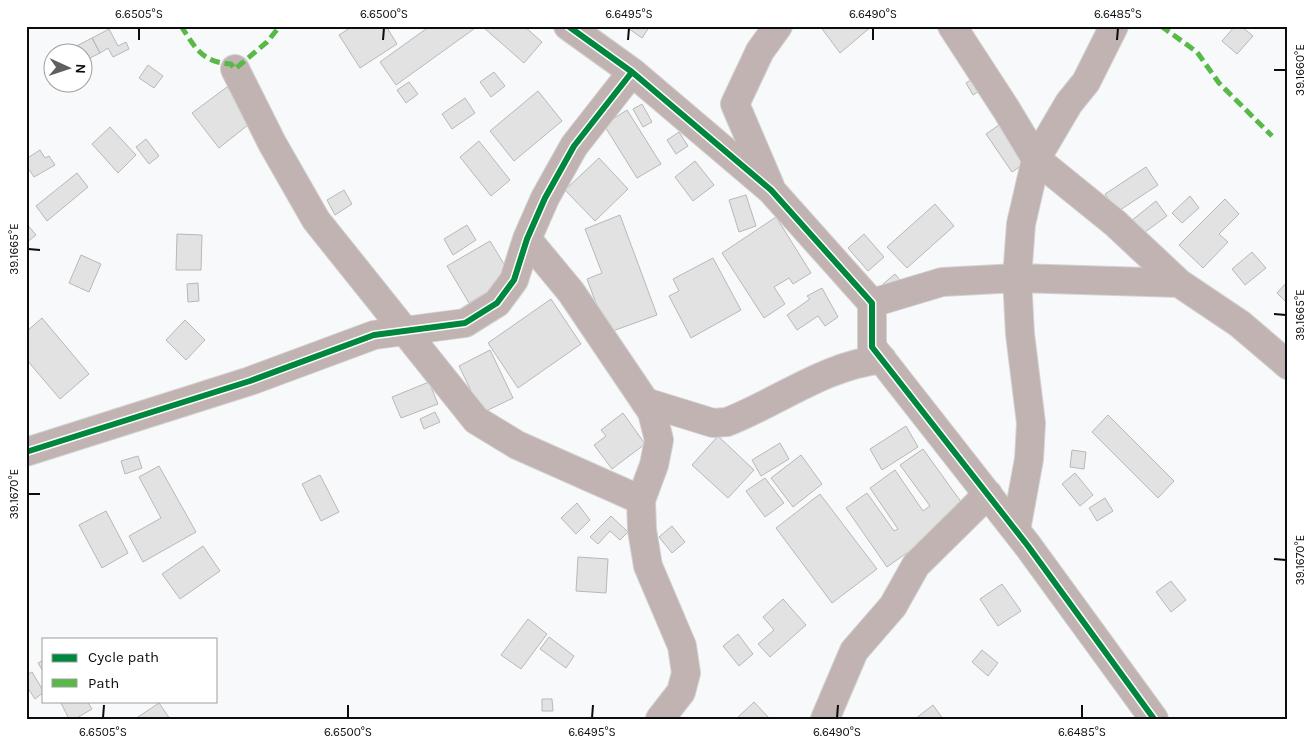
<svg xmlns="http://www.w3.org/2000/svg" width="1314" height="745" font-family="Karla,sans-serif">
<style>
.building{fill:#e2e2e2;stroke:#b8b8b8}
.lines{fill:none;stroke-linecap:round;stroke-linejoin:round}
.minor-casing{stroke:#d3d3d4;stroke-width:30}
.minor{stroke:#c0b3b2;stroke-width:28}
.quiet{stroke:#58b947;stroke-width:5;stroke-dasharray:10 5;stroke-linecap:butt}
.cycleway-casing{stroke:#fff;stroke-width:9}
.cycleway{stroke:#00873e;stroke-width:6}
.ticks{fill:none;stroke:#0b0c0d;stroke-width:2}
.neatline{fill:none;stroke:#0b0c0d;stroke-width:2}
.ticks-label{font-size:12px;text-anchor:middle;fill:#0b0c0d}
</style>
<rect width="100%" height="100%" fill="#f8f9fb"/>
<path class="building" d="M 353,26 L 386,26 L 397,44 L 360,68 L 339,35 Z
M 430,26 L 478,26 L 396,85 L 380,62 Z
M 524,26 L 542,42 L 524,63 L 483,27 Z
M 625,26 L 650,26 L 642,38 Z
M 820,26 L 872,26 L 840,53 Z
M 1235,26 L 1241,26 L 1253,36 L 1237,54 L 1222,41 Z
M 109,29 L 118,46 L 126,42 L 129,49 L 113,57 L 108,48 L 100,53 L 92,38 Z
M 92,38 L 100,53 L 82,62 L 82,52 L 65,52 Z
M 148,65 L 163,76 L 154,88 L 139,78 Z
M 494,72 L 505,86 L 491,97 L 480,82 Z
M 974,78 L 981,90 L 973,95 L 966,83 Z
M 409,82 L 418,94 L 406,103 L 397,90 Z
M 227,87 L 253,121 L 219,148 L 192,113 Z
M 538,91 L 562,121 L 514,161 L 490,131 Z
M 465,98 L 475,113 L 452,129 L 442,114 Z
M 642,104 L 652,122 L 643,127 L 633,109 Z
M 627,110 L 661,164 L 637,178 L 604,125 Z
M 1002,123 L 1028,161 L 1012,172 L 986,134 Z
M 110,127 L 136,155 L 118,173 L 92,144 Z
M 679,132 L 688,146 L 676,154 L 667,140 Z
M 146,139 L 159,156 L 149,164 L 136,147 Z
M 479,141 L 510,180 L 491,196 L 460,157 Z
M 40,150 L 45,158 L 49,156 L 55,165 L 34,177 L 26,165 L 26,159 Z
M 599,158 L 628,189 L 595,221 L 565,190 Z
M 695,161 L 714,185 L 693,201 L 675,177 Z
M 1146,167 L 1158,185 L 1117,212 L 1105,194 Z
M 77,173 L 88,187 L 47,221 L 36,206 Z
M 344,190 L 352,204 L 335,215 L 327,200 Z
M 746,195 L 756,226 L 739,232 L 729,200 Z
M 1190,196 L 1199,208 L 1182,223 L 1172,213 Z
M 1225,199 L 1239,214 L 1219,234 L 1228,242 L 1203,268 L 1179,245 Z
M 1156,201 L 1167,216 L 1141,235 L 1131,221 Z
M 935,204 L 954,226 L 907,268 L 887,247 Z
M 620,215 L 657,315 L 607,333 L 587,279 L 602,273 L 585,229 Z
M 776,217 L 811,273 L 793,284 L 789,278 L 774,287 L 785,304 L 764,318 L 722,253 Z
M 26,223 L 36,235 L 26,243 Z
M 467,225 L 476,240 L 453,255 L 444,239 Z
M 177,234 L 202,235 L 201,270 L 176,270 Z
M 864,234 L 884,257 L 868,271 L 848,248 Z
M 490,241 L 512,277 L 469,303 L 447,266 Z
M 1252,252 L 1266,268 L 1245,285 L 1232,269 Z
M 81,255 L 101,264 L 89,292 L 69,283 Z
M 713,258 L 741,310 L 691,338 L 669,296 L 679,291 L 673,279 Z
M 895,274 L 900,280 L 888,290 L 883,284 Z
M 1287,282 L 1288,282 L 1287,303 L 1277,293 Z
M 198,283 L 199,301 L 188,302 L 187,284 Z
M 822,288 L 838,317 L 825,326 L 818,316 L 797,330 L 787,315 L 810,299 L 807,296 Z
M 551,299 L 581,344 L 518,388 L 488,343 Z
M 42,318 L 89,374 L 60,399 L 26,359 L 26,332 Z
M 185,320 L 205,340 L 186,360 L 166,340 Z
M 490,350 L 513,398 L 482,413 L 459,366 Z
M 429,382 L 438,404 L 401,418 L 392,397 Z
M 435,412 L 440,422 L 424,429 L 420,419 Z
M 623,413 L 645,444 L 612,469 L 594,445 L 606,436 L 601,430 Z
M 1108,415 L 1174,481 L 1158,498 L 1092,432 Z
M 906,426 L 918,447 L 882,470 L 870,449 Z
M 718,436 L 754,470 L 728,498 L 692,465 Z
M 780,443 L 789,459 L 761,476 L 752,460 Z
M 923,449 L 967,510 L 887,567 L 846,508 L 867,493 L 894,531 L 898,529 L 870,488 L 895,470 L 923,511 L 930,506 L 900,465 Z
M 1072,450 L 1086,452 L 1084,469 L 1070,467 Z
M 801,455 L 822,484 L 793,507 L 771,478 Z
M 138,456 L 142,468 L 125,474 L 121,461 Z
M 159,466 L 196,532 L 143,562 L 129,536 L 161,518 L 139,477 Z
M 1075,473 L 1093,495 L 1080,506 L 1062,484 Z
M 320,475 L 339,512 L 321,521 L 302,484 Z
M 765,478 L 784,503 L 765,517 L 746,491 Z
M 820,494 L 877,569 L 832,603 L 776,528 Z
M 1105,498 L 1113,511 L 1097,521 L 1089,508 Z
M 577,503 L 590,520 L 576,534 L 561,518 Z
M 106,511 L 128,553 L 102,568 L 79,525 Z
M 611,516 L 628,532 L 620,540 L 610,531 L 598,544 L 590,537 Z
M 672,526 L 685,542 L 672,553 L 659,537 Z
M 203,546 L 220,571 L 180,599 L 162,574 Z
M 578,557 L 608,559 L 606,593 L 576,591 Z
M 1171,581 L 1186,600 L 1171,612 L 1156,592 Z
M 1002,584 L 1021,611 L 998,626 L 980,599 Z
M 783,599 L 806,625 L 770,657 L 758,644 L 774,630 L 763,617 Z
M 528,619 L 547,634 L 521,669 L 501,655 Z
M 738,634 L 753,654 L 739,666 L 723,646 Z
M 549,637 L 574,656 L 566,668 L 540,649 Z
M 982,650 L 998,663 L 988,676 L 972,662 Z
M 44,660 L 44,673 L 38,663 Z
M 32,672 L 44,692 L 35,699 L 26,685 L 26,675 Z
M 542,699 L 552,699 L 553,711 L 542,711 Z
M 60,701 L 87,701 L 92,709 L 75,719 L 69,719 Z
M 754,702 L 770,719 L 736,719 Z
M 159,703 L 170,719 L 135,719 Z
M 933,705 L 943,719 L 915,719 Z"/>
<g class="lines">
<defs>
<path id="minor" d="M 568,26 L 632,72 L 771,190 L 872,303 L 872,347 L 1028,546 L 1154,719
M 952,26 L 1006,109 L 1036,159 L 1115,223 L 1179,283 L 1240,324 L 1288,365
M 235,69 L 272,143 L 316,220 L 476,420 L 517,445 L 641,500
M 770,186 L 735,104 L 760,51 L 778,26
M 527,239 L 571,292 L 652,412 L 659,440 L 654,465 L 641,500 L 642,530 L 648,566 L 682,646 L 686,673 L 681,692 L 660,719
M 872,303 L 942,282 L 1017,278 L 1179,283
M 645,402 L 713,423 L 727,422 C 780,401 824,366 882,359
M 26,452 L 250,381 L 374,335 L 465,323 L 497,303 L 514,280 L 527,239 L 545,198 L 574,146 L 632,72
M 1016,530 L 1029,459 L 1031,423 L 1020,334 L 1017,278 L 1021,224 L 1036,159 L 1069,103 L 1086,82 L 1114,26
M 825,719 L 854,651 L 893,606 L 916,565 L 988,494"/>
</defs>
<use href="#minor" class="minor-casing"/>
<use href="#minor" class="minor"/>
<path class="quiet" d="M 181,26 C 196,49 202,62 231,64 L 235,69 L 267,42 L 280,26
M 1161,26 L 1197,52 L 1219,83 L 1272,136"/>
<defs>
<path id="cycleway" d="M 568,26 L 632,72 L 771,190 L 872,303 L 872,347 L 1028,546 L 1154,719
M 26,452 L 250,381 L 374,335 L 465,323 L 497,303 L 514,280 L 527,239 L 545,198 L 574,146 L 632,72"/>
</defs>
<use href="#cycleway" class="cycleway-casing"/>
<use href="#cycleway" class="cycleway"/>
</g>
<path class="ticks" d="M 139,40 L 139,28M 383,40 L 384,28M 628,40 L 629,28M 873,40 L 873,28M 1117,40 L 1118,28M 1274,70 L 1286,70M 28,249 L 40,250M 1274,314 L 1286,315M 28,494 L 40,494M 1274,559 L 1286,560M 103,718 L 104,705M 348,718 L 348,705M 592,718 L 593,705M 837,718 L 838,705M 1082,718 L 1082,705"/>
<rect width="1314" height="745" fill="none" stroke="#ffffff" stroke-width="55"/>
<rect x="42" y="638" width="175" height="65" fill="#ffffff" stroke="#9d9e9e"/>
<rect x="52" y="654" width="25" height="8" fill="#00873e" stroke="#9d9e9e"/>
<text x="88" y="662" font-size="15" fill="#0b0c0d">Cycle path</text>
<rect x="52" y="679" width="25" height="8" fill="#58b947" stroke="#9d9e9e"/>
<text x="88" y="688" font-size="15" fill="#0b0c0d">Path</text>
<g transform="translate(68 68) rotate(93)"><circle r="24" fill="#ffffff" stroke="#9d9e9e"/>
<path d="M0-4L9 19L0 12L-9 19Z" fill="#5e5f60"/>
<text y="-8" font-size="14" font-weight="bold" text-anchor="middle" fill="#0b0c0d">N</text>
</g>
<rect x="28" y="28" width="1258" height="690" class="neatline"/>
<g class="ticks-label">
<text x="139" y="18">6.6505°S</text>
<text x="384" y="18">6.6500°S</text>
<text x="629" y="18">6.6495°S</text>
<text x="873" y="18">6.6490°S</text>
<text x="1118" y="18">6.6485°S</text>
<text transform="translate(1300 70) rotate(-90)" y="4">39.1660°E</text>
<text transform="translate(14 249) rotate(-90)" y="4">39.1665°E</text>
<text transform="translate(1300 315) rotate(-90)" y="4">39.1665°E</text>
<text transform="translate(14 494) rotate(-90)" y="4">39.1670°E</text>
<text transform="translate(1300 560) rotate(-90)" y="4">39.1670°E</text>
<text x="103" y="736">6.6505°S</text>
<text x="348" y="736">6.6500°S</text>
<text x="592" y="736">6.6495°S</text>
<text x="837" y="736">6.6490°S</text>
<text x="1082" y="736">6.6485°S</text>
</g>
</svg>
